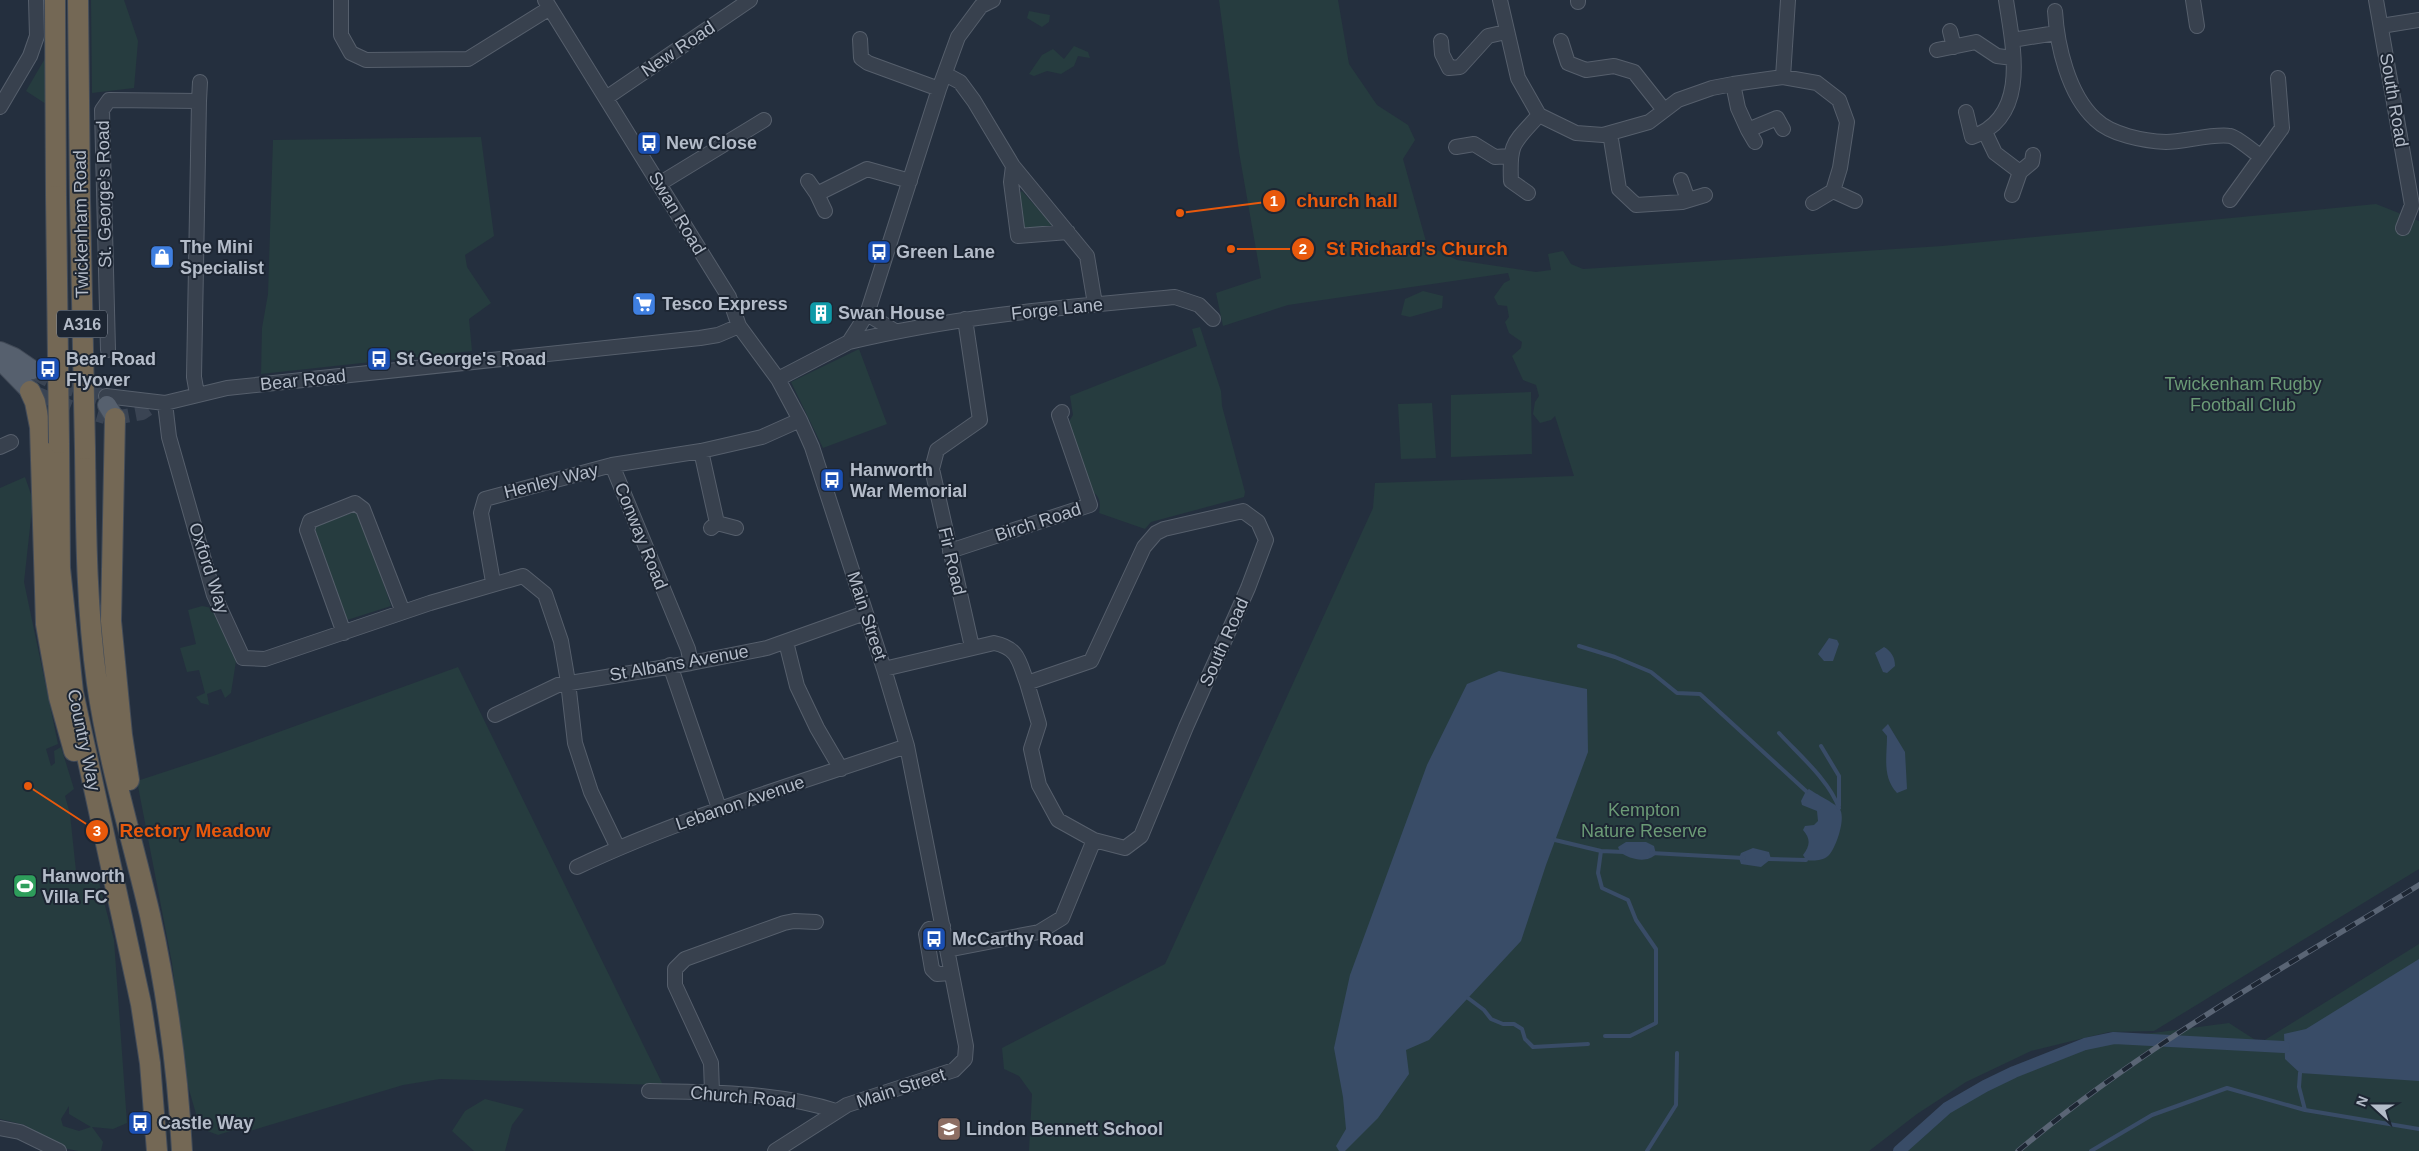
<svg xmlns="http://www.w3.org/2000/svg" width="2419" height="1151" font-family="Helvetica,sans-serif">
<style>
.green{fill:#263c3f;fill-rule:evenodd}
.water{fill:#394c67}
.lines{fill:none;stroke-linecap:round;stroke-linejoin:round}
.stream{stroke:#394c67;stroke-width:4}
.canal{stroke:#394c67;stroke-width:12}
.minor-tunnel{stroke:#3a4453;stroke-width:14;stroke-dasharray:14 7;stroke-linecap:butt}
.major-tunnel{stroke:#3a4453;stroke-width:18;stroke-dasharray:18 9;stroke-linecap:butt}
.minor-casing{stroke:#565f6c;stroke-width:16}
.major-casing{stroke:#414a57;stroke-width:20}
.highway-casing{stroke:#434c59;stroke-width:22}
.minor{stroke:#38414e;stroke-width:14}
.major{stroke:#56606e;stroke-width:18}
.highway{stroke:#746855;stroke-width:20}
.rail-casing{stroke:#5a6575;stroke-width:5.5}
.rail{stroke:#1d2633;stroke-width:4;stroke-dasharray:11;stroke-linecap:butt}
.highway-bridge-casing{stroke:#434c59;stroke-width:22;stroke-linecap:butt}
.highway-bridge{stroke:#746855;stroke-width:20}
.labels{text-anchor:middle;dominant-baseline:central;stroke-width:4;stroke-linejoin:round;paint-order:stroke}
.shield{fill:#1d2633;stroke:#878f9c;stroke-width:1}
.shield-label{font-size:16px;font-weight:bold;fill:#b4bcc9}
.street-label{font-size:18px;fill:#b4bcc9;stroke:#1d2633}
.poi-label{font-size:18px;font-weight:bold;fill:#b4bcc9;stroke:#1d2633;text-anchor:start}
.park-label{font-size:18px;fill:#6b9a76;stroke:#1d2633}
.leader{fill:none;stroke:#e8590c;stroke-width:2}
.callout-dot{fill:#e8590c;stroke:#1d2633;stroke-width:2}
.mark-label{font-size:15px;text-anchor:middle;font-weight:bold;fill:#fff}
.callout-label{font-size:19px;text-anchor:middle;font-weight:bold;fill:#e8590c;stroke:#1d2633;stroke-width:4;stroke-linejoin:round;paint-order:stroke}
</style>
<rect width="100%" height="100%" fill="#242f3e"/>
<path class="green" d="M 91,0 L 124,0 L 138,41 L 134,88 L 92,93 Z
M 1219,0 L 1338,0 L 1349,64 L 1377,105 L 1408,125 L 1415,140 L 1403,159 L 1427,245 L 1457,260 L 1536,272 L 1551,270 L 1548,254 L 1563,251 L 1571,264 L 1583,269 L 1942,246 L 2376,204 L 2419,221 L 2419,869 L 2154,1031 L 2109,1032 L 2031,1051 L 1966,1082 L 1917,1114 L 1869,1151 L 1029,1151 L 1032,1094 L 1019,1076 L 1004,1069 L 1002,1048 L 1165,964 L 1373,508 L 1375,483 L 1574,476 L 1555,416 L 1551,420 L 1540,423 L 1533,414 L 1535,402 L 1539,396 L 1536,385 L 1523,380 L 1512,356 L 1521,348 L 1522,342 L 1509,333 L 1505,322 L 1509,317 L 1507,306 L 1498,305 L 1494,297 L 1504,283 L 1510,280 L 1508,273 L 1288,305 L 1223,326 L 1216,293 L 1261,278 L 1239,152 Z
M 1029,11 L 1050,15 L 1049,22 L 1042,27 L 1027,18 Z
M 1074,46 L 1088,52 L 1090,58 L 1078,56 L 1074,66 L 1061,74 L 1047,71 L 1034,76 L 1029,74 L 1042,55 L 1053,49 L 1064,59 Z
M 47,55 L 46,104 L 26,91 Z
M 481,137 L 494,236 L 465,255 L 467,267 L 491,303 L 469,319 L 472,351 L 261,374 L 262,328 L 268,294 L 273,140 Z
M 1022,191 L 1052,225 L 1031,232 L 1021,228 L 1018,194 Z
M 1423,291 L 1443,296 L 1442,308 L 1410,317 L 1401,315 L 1405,299 Z
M 1200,327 L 1221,391 L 1222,406 L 1245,492 L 1244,497 L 1151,522 L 1145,529 L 1099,513 C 1101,502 1100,496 1090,490 L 1067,425 L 1073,415 L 1070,396 L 1197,346 L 1192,329 Z
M 859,349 L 887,424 L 823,448 L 791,382 Z
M 1531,392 L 1532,454 L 1451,457 L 1451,395 Z
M 1432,403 L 1436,458 L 1401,459 L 1398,404 Z
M 25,477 L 33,500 L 24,582 L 58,744 L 46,749 L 51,766 L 55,763 L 54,751 L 61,747 L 74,789 L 65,796 L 70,814 L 76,871 L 96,871 L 114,940 L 127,1123 L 113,1129 L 92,1127 L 103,1142 L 101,1151 L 78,1151 L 49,1145 L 25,1125 L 0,1119 L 0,488 ZM 69,1106 L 69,1114 L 91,1127 L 79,1131 L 63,1126 L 61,1119 Z
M 359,510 L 391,606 L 347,620 L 314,527 Z
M 202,606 L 212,608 L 236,661 L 231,693 L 225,698 L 221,689 L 207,694 L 209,705 L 201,703 L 196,697 L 205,693 L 199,670 L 187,672 L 180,648 L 196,644 L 188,610 Z
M 458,667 L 663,1085 L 440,1079 L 403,1085 L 250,1131 L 243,1127 L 218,1135 L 197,1127 L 196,1114 L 186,1079 L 172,963 L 137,781 L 213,756 Z
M 2419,944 L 2419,1151 L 1899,1151 L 1947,1108 L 1985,1086 L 2041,1060 L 2085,1044 L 2114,1038 L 2229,1023 L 2260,1043 Z
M 485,1099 L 524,1109 L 512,1125 L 505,1151 L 474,1151 L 452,1131 L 465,1111 Z"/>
<path class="water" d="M 1829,638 L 1837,640 L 1839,644 L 1833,661 L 1824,661 L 1818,654 Z
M 1884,647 C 1891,651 1895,657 1895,666 L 1887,673 L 1883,672 L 1875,653 Z
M 1499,671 L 1587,689 L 1588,752 L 1546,865 L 1521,941 L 1429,1040 L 1406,1050 L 1409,1074 L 1378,1118 L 1345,1151 L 1339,1151 L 1336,1146 L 1346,1129 L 1343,1097 L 1334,1048 L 1350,975 L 1427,765 L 1467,684 Z
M 1888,724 L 1905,752 L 1907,789 L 1897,793 C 1882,777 1887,757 1887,736 L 1882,730 Z
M 1809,789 C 1816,794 1834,803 1839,808 C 1847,816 1836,849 1828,856 C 1822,861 1813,861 1806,860 L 1803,855 C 1810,846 1811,839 1803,830 L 1805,826 L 1814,825 L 1818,821 L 1817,811 L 1802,805 L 1801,801 L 1806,791 Z
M 1626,842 L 1646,842 L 1654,846 L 1656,854 C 1647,864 1629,859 1620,852 L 1618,847 Z
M 1753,848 L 1769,852 L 1771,859 L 1761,867 L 1741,864 L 1739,858 L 1741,853 Z
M 2419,959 L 2419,1081 L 2300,1073 L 2285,1059 L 2284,1034 L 2306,1029 Z"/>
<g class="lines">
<path class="stream" d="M 1579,646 L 1615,657 L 1651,672 L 1677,693 L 1700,694 L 1806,791
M 1779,733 C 1799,755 1829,780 1839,808
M 1821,746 L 1839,776 L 1839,806
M 1555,840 L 1601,851 L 1624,852
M 1601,851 L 1598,873 L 1602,888 L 1628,900 L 1636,920 L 1656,949 L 1656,1023 L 1630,1036 L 1605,1036
M 1651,853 L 1744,858
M 1768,859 L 1806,860
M 1468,998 L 1484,1010 L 1491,1019 L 1503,1024 L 1514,1024 L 1522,1029 L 1525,1039 L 1533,1047 L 1588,1044
M 2300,1073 L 2299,1087 L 2305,1110
M 1647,1151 L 1676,1105 L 1677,1053
M 2091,1151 L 2152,1115 L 2227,1088 L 2305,1110 L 2419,1129"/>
<path class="canal" d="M 1899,1151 L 1947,1108 L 1985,1086 L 2014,1072 L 2085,1044 L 2114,1038 L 2284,1047"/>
<path class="minor-tunnel" d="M 38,394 L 73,408 L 105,417
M 115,418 L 142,413 L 156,404"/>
<path class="major-tunnel" d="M 33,370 L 54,381 L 98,396 L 107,405"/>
<defs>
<path id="minor" d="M 341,0 L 341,35 L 351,53 L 366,60 L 468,59 L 550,8
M 545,0 L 719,281 L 729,297 L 739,326 L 778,379 L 800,420 L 812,447 L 884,669 L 907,746 L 966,1046 L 965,1059 L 954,1070 L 847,1105 L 775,1151
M 1500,0 L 1518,78 L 1539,115 L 1576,133 L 1603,135 L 1649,122 L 1678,100 L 1712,88 L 1733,84 L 1783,77 L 1817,83 L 1839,100 L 1847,122 L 1840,168 L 1833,191 L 1855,201
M 1578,0 L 1578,2
M 2193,0 L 2197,26
M 2376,0 L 2412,205 L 2403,228
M 2055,11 C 2057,45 2068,94 2095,119 C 2111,135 2144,141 2166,142 C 2183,142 2215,133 2230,136 C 2237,137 2254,152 2261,157
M 2381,26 L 2419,20
M 1950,31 L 1954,47
M 860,39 L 861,58 L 868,63 L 939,89
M 2012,40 L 2056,33
M 1441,41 L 1442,54 L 1449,68 L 1460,67 L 1488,36 L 1506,32
M 1561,41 L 1568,63 L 1586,70 L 1614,66 L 1634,72 L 1664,110
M 1937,50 L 1976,42 L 1997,56 L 2013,58
M 945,74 L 960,82 L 974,101 L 1013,166 L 1087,256 L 1095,304
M 1783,77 L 1788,0
M 1733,84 L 1738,108 L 1748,130 L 1777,118 L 1783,129
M 606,98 L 750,0
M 199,101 L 200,82
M 0,107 L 30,56 L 37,36 L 36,0
M 1966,112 L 1972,137 C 2030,117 2013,47 2006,0
M 1748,130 L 1755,142
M 1985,132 L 1995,153 L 2020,172 L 2012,195
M 1610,133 L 1619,189 L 1636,205 L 1682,202 L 1705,195
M 1456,147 L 1474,144 L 1495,157 L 1510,156
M 1013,166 L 1011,182 L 1018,236 L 1068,232
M 2020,172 L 2032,162 L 2033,155
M 1681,180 L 1688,200
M 808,181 L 817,194 L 867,169 L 910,181
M 659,184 L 764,120
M 1528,193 L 1511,181 C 1509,142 1514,143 1539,115
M 817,194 L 825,211
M 2230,200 L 2282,128 L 2278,78
M 1813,203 L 1833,191
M 867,314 L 895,331
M 965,319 L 980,420 L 937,450 L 932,469 L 972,647
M 849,342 C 956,316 1066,307 1175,297 L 1199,305 L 1213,319
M 108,350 L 102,110 L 109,100 L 199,101 L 194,377 L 197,394
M 778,379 L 849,342 L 867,314 L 939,89 L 958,37 L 981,6 L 993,0
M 106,396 L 165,403 L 227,388 L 700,338 L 718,335 L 739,326
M 165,403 L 169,437 L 214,595 L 243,658 L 265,659 L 430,603 L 523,576 L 545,594 L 561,641 L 568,682 L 575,743 L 591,792 L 618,848
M 0,447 L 11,442
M 701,451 L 717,523
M 1243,511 L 1258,522 L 1266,540 L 1248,588 L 1186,727 L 1141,836 L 1125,848 L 1094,840 L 1058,820 L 1039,785 L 1031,749 L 1039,724 L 1027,683 L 1091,661 L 1144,547 L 1156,533 L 1164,529 Z
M 711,528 L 717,523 L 736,528
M 950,551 L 1090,505 L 1059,415 L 1062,412
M 493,582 L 481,513 L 485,499 L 612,465
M 344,633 L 307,530 L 310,521 L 355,503 L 363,509 L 403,612
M 786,642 L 797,686 L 817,728 L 841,769
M 691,663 L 688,649 L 612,465 L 701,451 L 762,437 L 800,420
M 670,665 L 719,808
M 884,669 L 994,643 C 1019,648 1019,662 1027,683
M 495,715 L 558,685 L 691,663 L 767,648 L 865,613
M 577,867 C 683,817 796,784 907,746
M 943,926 L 929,929 L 926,934 L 932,969 L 937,974 L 951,973
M 947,950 L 1039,932 L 1062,918 L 1094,840
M 649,1091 C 709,1092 779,1092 836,1111
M 712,1092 L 711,1063 L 675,985 L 675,969 L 685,959 L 784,923 L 794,921 L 816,922
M 0,1128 L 20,1132 L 59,1151"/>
<path id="major" d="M 0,351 L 14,357 L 33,370
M 0,360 L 30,391
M 107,405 L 115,418"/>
<path id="highway" d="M 55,0 L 56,196
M 78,0 L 80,199
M 30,391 L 35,402 L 40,427 L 46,624 L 59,697 L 74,751
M 115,418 L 111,621 L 122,735 L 129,780
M 59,443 L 60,568 L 73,692 L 141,1004 L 150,1063 L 157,1151
M 85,449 C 86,527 86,605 97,683 C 108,761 132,838 150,915 C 167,993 178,1072 182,1151"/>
</defs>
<use href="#minor" class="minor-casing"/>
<use href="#major" class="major-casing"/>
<use href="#highway" class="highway-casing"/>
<use href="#minor" class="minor"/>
<use href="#major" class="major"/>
<use href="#highway" class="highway"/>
<defs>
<path id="rail" d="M 2018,1151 C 2141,1047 2282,969 2419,885"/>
</defs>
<use href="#rail" class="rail-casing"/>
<use href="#rail" class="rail"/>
<defs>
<path id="highway-bridge" d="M 56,196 L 59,443
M 80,199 L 85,449"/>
</defs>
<use href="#highway-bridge" class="highway-bridge-casing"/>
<use href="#highway-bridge" class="highway-bridge"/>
</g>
<defs>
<symbol id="bus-square" viewBox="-11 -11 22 22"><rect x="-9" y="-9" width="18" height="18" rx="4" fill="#1a4fb4" stroke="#1d2633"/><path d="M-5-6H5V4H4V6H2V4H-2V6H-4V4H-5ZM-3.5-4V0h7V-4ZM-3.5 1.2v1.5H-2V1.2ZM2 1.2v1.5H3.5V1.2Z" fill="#fff"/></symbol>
<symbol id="shop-square" viewBox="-11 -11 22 22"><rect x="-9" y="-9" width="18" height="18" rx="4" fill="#3f7fe0" stroke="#1d2633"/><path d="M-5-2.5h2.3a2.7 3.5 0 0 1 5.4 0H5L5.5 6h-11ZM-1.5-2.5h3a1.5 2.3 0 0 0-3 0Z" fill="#fff"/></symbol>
<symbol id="supermarket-square" viewBox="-11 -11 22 22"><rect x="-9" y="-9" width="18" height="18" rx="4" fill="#3f7fe0" stroke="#1d2633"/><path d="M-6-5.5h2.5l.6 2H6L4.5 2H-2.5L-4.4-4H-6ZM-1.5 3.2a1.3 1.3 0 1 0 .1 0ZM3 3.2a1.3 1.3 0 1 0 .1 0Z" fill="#fff"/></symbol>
<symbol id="building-square" viewBox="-11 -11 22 22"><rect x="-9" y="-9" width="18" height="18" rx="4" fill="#0f9aa8" stroke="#1d2633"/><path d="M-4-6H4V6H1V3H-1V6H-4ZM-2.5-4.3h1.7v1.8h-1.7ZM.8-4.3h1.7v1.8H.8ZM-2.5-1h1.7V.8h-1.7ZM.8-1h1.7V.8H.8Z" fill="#fff"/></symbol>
<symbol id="stadium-square" viewBox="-11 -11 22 22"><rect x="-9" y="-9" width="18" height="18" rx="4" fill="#2e9e5b" stroke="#1d2633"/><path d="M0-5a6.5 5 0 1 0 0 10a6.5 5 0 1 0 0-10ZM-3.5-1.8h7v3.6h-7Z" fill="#fff"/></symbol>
<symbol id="school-square" viewBox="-11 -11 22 22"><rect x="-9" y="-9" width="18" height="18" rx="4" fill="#8d6e63" stroke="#1d2633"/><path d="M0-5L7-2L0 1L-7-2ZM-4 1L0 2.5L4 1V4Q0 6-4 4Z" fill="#fff"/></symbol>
</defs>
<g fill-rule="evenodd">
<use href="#bus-square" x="635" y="129" width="28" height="28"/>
<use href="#bus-square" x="865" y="238" width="28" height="28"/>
<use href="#shop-square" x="148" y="243" width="28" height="28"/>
<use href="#supermarket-square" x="630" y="290" width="28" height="28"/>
<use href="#building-square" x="807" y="299" width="28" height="28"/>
<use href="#bus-square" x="365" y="345" width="28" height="28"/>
<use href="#bus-square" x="34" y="355" width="28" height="28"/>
<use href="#bus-square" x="818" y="466" width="28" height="28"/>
<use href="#stadium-square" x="11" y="872" width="28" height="28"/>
<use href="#bus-square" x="920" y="925" width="28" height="28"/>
<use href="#bus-square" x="126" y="1109" width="28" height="28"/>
<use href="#school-square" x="935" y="1115" width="28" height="28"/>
</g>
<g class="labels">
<rect class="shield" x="57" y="310.5" width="50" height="27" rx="4"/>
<g class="shield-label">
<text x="82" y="324">A316</text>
</g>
<g class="street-label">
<text transform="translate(678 49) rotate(-34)">New Road</text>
<text transform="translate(2394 100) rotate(80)">South Road</text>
<text transform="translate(104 194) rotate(-91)">St. George's Road</text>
<text transform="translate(677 213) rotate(59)">Swan Road</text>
<text transform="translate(81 224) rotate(-91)">Twickenham Road</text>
<text transform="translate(1057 309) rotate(-6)">Forge Lane</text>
<text transform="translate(303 380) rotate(-6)">Bear Road</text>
<text transform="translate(551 481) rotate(-14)">Henley Way</text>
<text transform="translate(1038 522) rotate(-18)">Birch Road</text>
<text transform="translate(641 536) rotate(68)">Conway Road</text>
<text transform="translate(952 561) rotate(77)">Fir Road</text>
<text transform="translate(209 568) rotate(72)">Oxford Way</text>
<text transform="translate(867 616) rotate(72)">Main Street</text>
<text transform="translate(1224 642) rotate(-66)">South Road</text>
<text transform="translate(679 663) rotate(-10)">St Albans Avenue</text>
<text transform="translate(84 740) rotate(78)">Country Way</text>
<text transform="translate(740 803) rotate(-19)">Lebanon Avenue</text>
<text transform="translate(901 1088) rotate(-18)">Main Street</text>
<text transform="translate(743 1097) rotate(5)">Church Road</text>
</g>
<g class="poi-label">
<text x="666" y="143">New Close</text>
<text x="180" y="247">The Mini<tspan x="180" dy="21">Specialist</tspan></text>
<text x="896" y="252">Green Lane</text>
<text x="662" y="304">Tesco Express</text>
<text x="838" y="313">Swan House</text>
<text x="66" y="359">Bear Road<tspan x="66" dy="21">Flyover</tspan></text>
<text x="396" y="359">St George's Road</text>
<text x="850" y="470">Hanworth<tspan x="850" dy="21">War Memorial</tspan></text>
<text x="42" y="876">Hanworth<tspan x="42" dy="21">Villa FC</tspan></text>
<text x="952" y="939">McCarthy Road</text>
<text x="158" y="1123">Castle Way</text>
<text x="966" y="1129">Lindon Bennett School</text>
</g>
<g class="park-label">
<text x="2243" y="384">Twickenham Rugby<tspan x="2243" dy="21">Football Club</tspan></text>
<text x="1644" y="810">Kempton<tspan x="1644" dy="21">Nature Reserve</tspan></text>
</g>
</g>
<path class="leader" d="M1180 213L1274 201M1231 249L1303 249M28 786L97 831"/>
<g class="callout-dot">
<circle cx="1180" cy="213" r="5"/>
<circle cx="1231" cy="249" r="5"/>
<circle cx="28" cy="786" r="5"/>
<circle cx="1274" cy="201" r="12"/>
<circle cx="1303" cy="249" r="12"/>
<circle cx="97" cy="831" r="12"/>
</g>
<g class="mark-label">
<text x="1274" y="206">1</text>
<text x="1303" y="254">2</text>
<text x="97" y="836">3</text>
</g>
<g class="callout-label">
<text x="1347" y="207">church hall</text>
<text x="1417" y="255">St Richard's Church</text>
<text x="195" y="837">Rectory Meadow</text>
</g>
<g transform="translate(2374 1106) rotate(291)" stroke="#1d2633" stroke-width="4" paint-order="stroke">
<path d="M0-4L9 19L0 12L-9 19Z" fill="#b4bcc9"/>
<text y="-8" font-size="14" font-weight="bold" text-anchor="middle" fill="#b4bcc9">N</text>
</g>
</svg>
